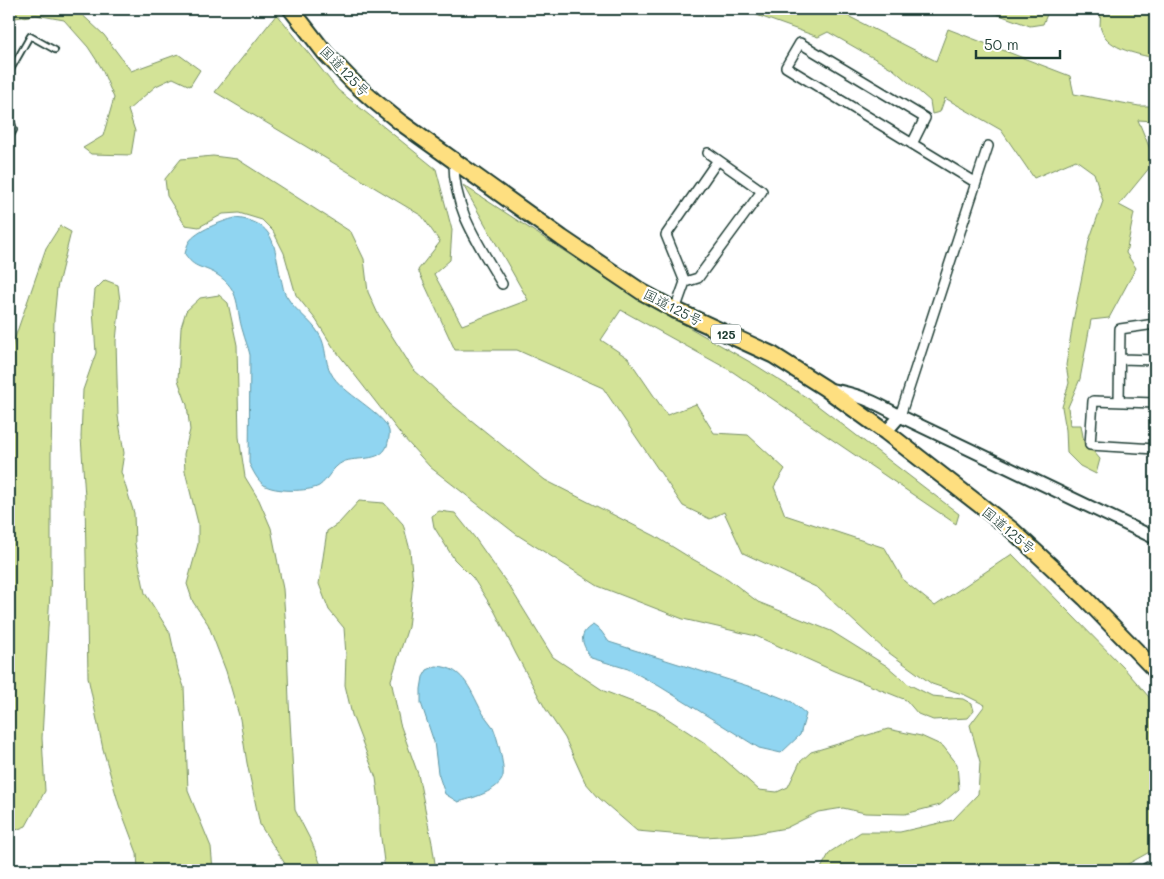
<svg xmlns="http://www.w3.org/2000/svg" width="1164" height="879" font-family="Mali,'Klee One',sans-serif">
<style>
.green{fill:#d3e397;stroke:#799066}
.water{fill:#90d5f1;stroke:#6398a5}
.lines{fill:none;stroke-linecap:round;stroke-linejoin:round}
.service-casing{stroke:#1f3d34;stroke-width:8}
.minor-casing{stroke:#1f3d34;stroke-width:12}
.tertiary-casing{stroke:#1f3d34;stroke-width:15}
.trunk-casing{stroke:#1f3d34;stroke-width:19}
.service{stroke:#fff;stroke-width:4.5}
.minor{stroke:#fff;stroke-width:9}
.tertiary{stroke:#fff;stroke-width:11}
.trunk{stroke:#fedf80;stroke-width:15}
.labels{text-anchor:middle;dominant-baseline:central;stroke-width:4.5;stroke-linejoin:round;paint-order:stroke}
.shield{fill:#fff;stroke:#627771;stroke-width:1}
.shield-label{font-size:12px;font-weight:bold;fill:#1f3d34}
.street-label{font-size:14px;fill:#1f3d34;stroke:#fff}
</style>
<rect width="100%" height="100%" fill="#fff"/>
<filter id="ink" filterUnits="userSpaceOnUse"><feTurbulence type="fractalNoise" baseFrequency=".02" numOctaves="2"/><feDisplacementMap in="SourceGraphic" scale="10" xChannelSelector="R" yChannelSelector="G"/><feConvolveMatrix kernelMatrix="1 2 1 2 8 2 1 2 1" color-interpolation-filters="sRGB"/></filter>
<g filter="url(#ink)">
<path class="green" d="M 9,9 L 76,9 L 104,35 L 131,71 L 178,54 L 200,70 L 190,86 L 173,78 L 156,86 L 128,110 L 135,131 L 131,155 L 91,154 L 83,148 L 103,136 L 114,98 L 101,67 L 88,47 L 64,20 L 36,15 L 15,18 L 9,22 Z
M 754,9 L 824,9 L 848,16 L 936,61 L 948,29 L 1070,76 L 1074,94 L 1139,106 L 1155,106 L 1155,121 L 1138,120 L 1155,161 L 1119,205 L 1134,213 L 1126,253 L 1136,268 L 1109,318 L 1091,320 L 1080,379 L 1068,407 L 1070,425 L 1081,425 L 1085,448 L 1094,452 L 1100,459 L 1096,474 L 1080,466 L 1067,453 L 1066,430 L 1062,407 L 1069,383 L 1066,365 L 1074,316 L 1089,241 L 1103,201 L 1094,173 L 1076,160 L 1034,178 L 1001,130 L 945,98 L 940,112 L 932,114 L 930,101 L 893,69 L 828,32 L 818,37 L 751,13 Z
M 939,9 L 1046,9 L 1048,12 L 1043,24 L 1030,26 L 991,12 L 943,10 Z
M 1101,9 L 1155,9 L 1155,58 C 1136,54 1103,48 1100,25 C 1100,20 1101,14 1101,9 Z
M 277,14 L 338,90 L 436,169 L 452,230 L 450,260 L 434,274 L 462,325 L 528,300 L 463,185 L 627,292 L 757,366 L 809,399 L 959,514 L 956,524 L 733,372 L 621,310 L 601,340 L 628,358 L 667,415 L 696,404 L 714,433 L 748,435 L 785,469 L 774,487 L 785,515 L 885,548 L 904,581 L 935,606 L 1012,554 L 1124,668 L 1155,704 L 1155,849 L 1117,870 L 820,870 L 830,852 L 861,832 L 900,832 L 953,820 L 978,794 L 980,762 L 970,725 L 985,705 L 965,695 L 932,684 L 885,650 L 818,588 L 743,553 L 724,512 L 710,519 L 683,506 L 603,388 L 517,350 L 455,350 L 418,270 L 440,242 L 422,216 L 215,92 Z
M 213,156 L 237,159 L 351,232 L 364,259 L 368,292 L 378,314 L 413,369 L 450,403 L 545,480 L 655,536 L 689,557 L 728,579 L 758,602 L 831,631 L 887,666 L 908,684 L 932,696 L 963,699 L 972,704 L 974,711 L 968,718 L 933,720 L 918,714 L 906,700 L 834,671 L 756,636 L 683,619 L 598,586 L 516,534 L 430,467 L 403,437 L 333,347 L 316,320 L 296,295 L 284,253 L 273,231 L 262,220 L 239,213 L 223,214 L 199,227 L 185,225 L 167,196 L 165,179 L 181,159 Z
M 60,226 L 71,232 L 57,288 L 54,319 L 51,454 L 51,573 L 42,738 L 45,791 L 26,826 L 9,833 L 9,362 L 11,349 L 46,248 Z
M 105,280 L 118,285 L 120,301 L 116,341 L 118,416 L 124,453 L 121,472 L 134,513 L 135,544 L 145,593 L 170,633 L 178,670 L 184,687 L 188,791 L 211,847 L 213,870 L 138,870 L 137,853 L 119,805 L 103,749 L 88,677 L 85,497 L 81,437 L 83,390 L 96,353 L 93,310 L 95,290 Z
M 219,295 L 228,303 L 237,345 L 239,437 L 245,477 L 259,500 L 271,528 L 283,589 L 287,642 L 289,702 L 295,810 L 312,843 L 323,870 L 289,870 L 260,825 L 247,763 L 240,719 L 226,671 L 208,624 L 193,602 L 187,584 L 198,544 L 198,523 L 185,471 L 184,454 L 190,430 L 187,405 L 178,380 L 181,327 L 186,311 L 200,298 Z
M 359,501 L 384,503 L 403,524 L 410,550 L 413,583 L 408,627 L 391,680 L 400,724 L 418,774 L 432,843 L 436,870 L 385,870 L 380,830 L 380,808 L 376,778 L 352,715 L 345,685 L 346,655 L 344,628 L 329,610 L 319,584 L 327,531 L 339,523 Z
M 439,511 L 455,513 L 475,538 L 511,589 L 553,657 L 604,691 L 656,711 L 708,745 L 759,790 L 777,792 L 788,787 L 800,762 L 811,752 L 888,729 L 921,736 L 943,746 L 957,764 L 959,789 L 940,805 L 905,814 L 865,813 L 843,808 L 818,812 L 786,828 L 752,834 L 705,837 L 637,831 L 599,798 L 585,782 L 565,738 L 545,708 L 516,654 L 495,612 L 473,578 L 454,559 L 434,527 L 432,516 Z
M 585,866 L 707,870 L 578,870 Z"/>
<path class="water" d="M 235,218 C 276,222 273,244 281,279 C 283,285 283,292 287,297 C 295,311 311,320 319,334 C 327,346 324,361 331,373 C 341,393 385,413 389,431 C 390,436 388,442 387,446 C 380,463 356,456 343,462 C 332,467 328,480 319,486 C 308,492 274,492 264,485 C 257,480 253,471 249,463 L 250,355 C 248,346 245,340 243,332 C 235,308 242,290 216,274 C 203,266 194,269 185,254 C 186,250 187,245 189,242 C 196,231 222,221 235,218 Z
M 593,625 L 601,631 L 609,642 L 767,692 L 792,702 L 806,714 L 800,735 L 781,753 L 759,748 L 659,686 L 628,669 L 591,658 C 583,645 576,634 593,625 Z
M 436,666 C 466,667 471,694 484,715 C 487,719 490,723 493,727 C 497,736 505,767 503,776 C 500,791 470,799 458,802 L 445,794 L 438,773 L 434,742 L 421,703 L 421,689 L 423,677 L 427,670 Z"/>
<g class="lines">
<defs>
<path id="service" d="M 9,73 L 30,36 L 55,50
M 9,120 L 12,123 L 14,130 L 9,139"/>
<path id="minor" d="M 912,144 L 925,118 L 800,43 L 786,67 L 975,182
M 454,161 C 453,210 479,244 502,284
M 685,282 L 666,235 L 718,160
M 675,310 L 685,282 L 698,278 L 762,191 L 708,153
M 1121,359 L 1155,360
M 1119,402 L 1120,329 L 1155,324
M 1155,403 L 1093,401 L 1090,445 L 1155,449
M 900,416 L 988,146"/>
<path id="tertiary" d="M 827,389 C 858,394 873,401 900,416
M 886,432 L 900,416 L 1155,538
M 1146,870 L 1155,865"/>
<path id="trunk" d="M 291,9 L 325,53 L 353,82 L 373,100 L 400,122 L 562,238 L 642,292 L 675,310 L 773,355 L 825,388 L 886,432 L 1012,530 L 1085,598 L 1155,670"/>
</defs>
<use href="#service" class="service-casing"/>
<use href="#minor" class="minor-casing"/>
<use href="#tertiary" class="tertiary-casing"/>
<use href="#trunk" class="trunk-casing"/>
<use href="#service" class="service"/>
<use href="#minor" class="minor"/>
<use href="#tertiary" class="tertiary"/>
<use href="#trunk" class="trunk"/>
</g>
</g>
<g class="labels">
<rect class="shield" x="711" y="324.5" width="30" height="19" rx="4"/>
<g class="shield-label">
<text x="726" y="334">125</text>
</g>
<g class="street-label">
<text transform="translate(345 71) rotate(46)">国道125号</text>
<text transform="translate(673 307) rotate(27)">国道125号</text>
<text transform="translate(1009 530) rotate(40)">国道125号</text>
</g>
</g>
<rect width="1164" height="879" fill="none" stroke="#fff" stroke-width="30"/>
<rect x="15" y="15" width="1134" height="849" fill="none" stroke="#1f3d34" stroke-width="2" filter="url(#ink)"/>
<path d="M976 50v8h84v-8" fill="none" stroke="#1f3d34" stroke-width="2.5"/>
<text x="984" y="50" font-size="15" fill="#1f3d34" stroke="#ffffff" stroke-width="4" paint-order="stroke">50 m</text>
</svg>
